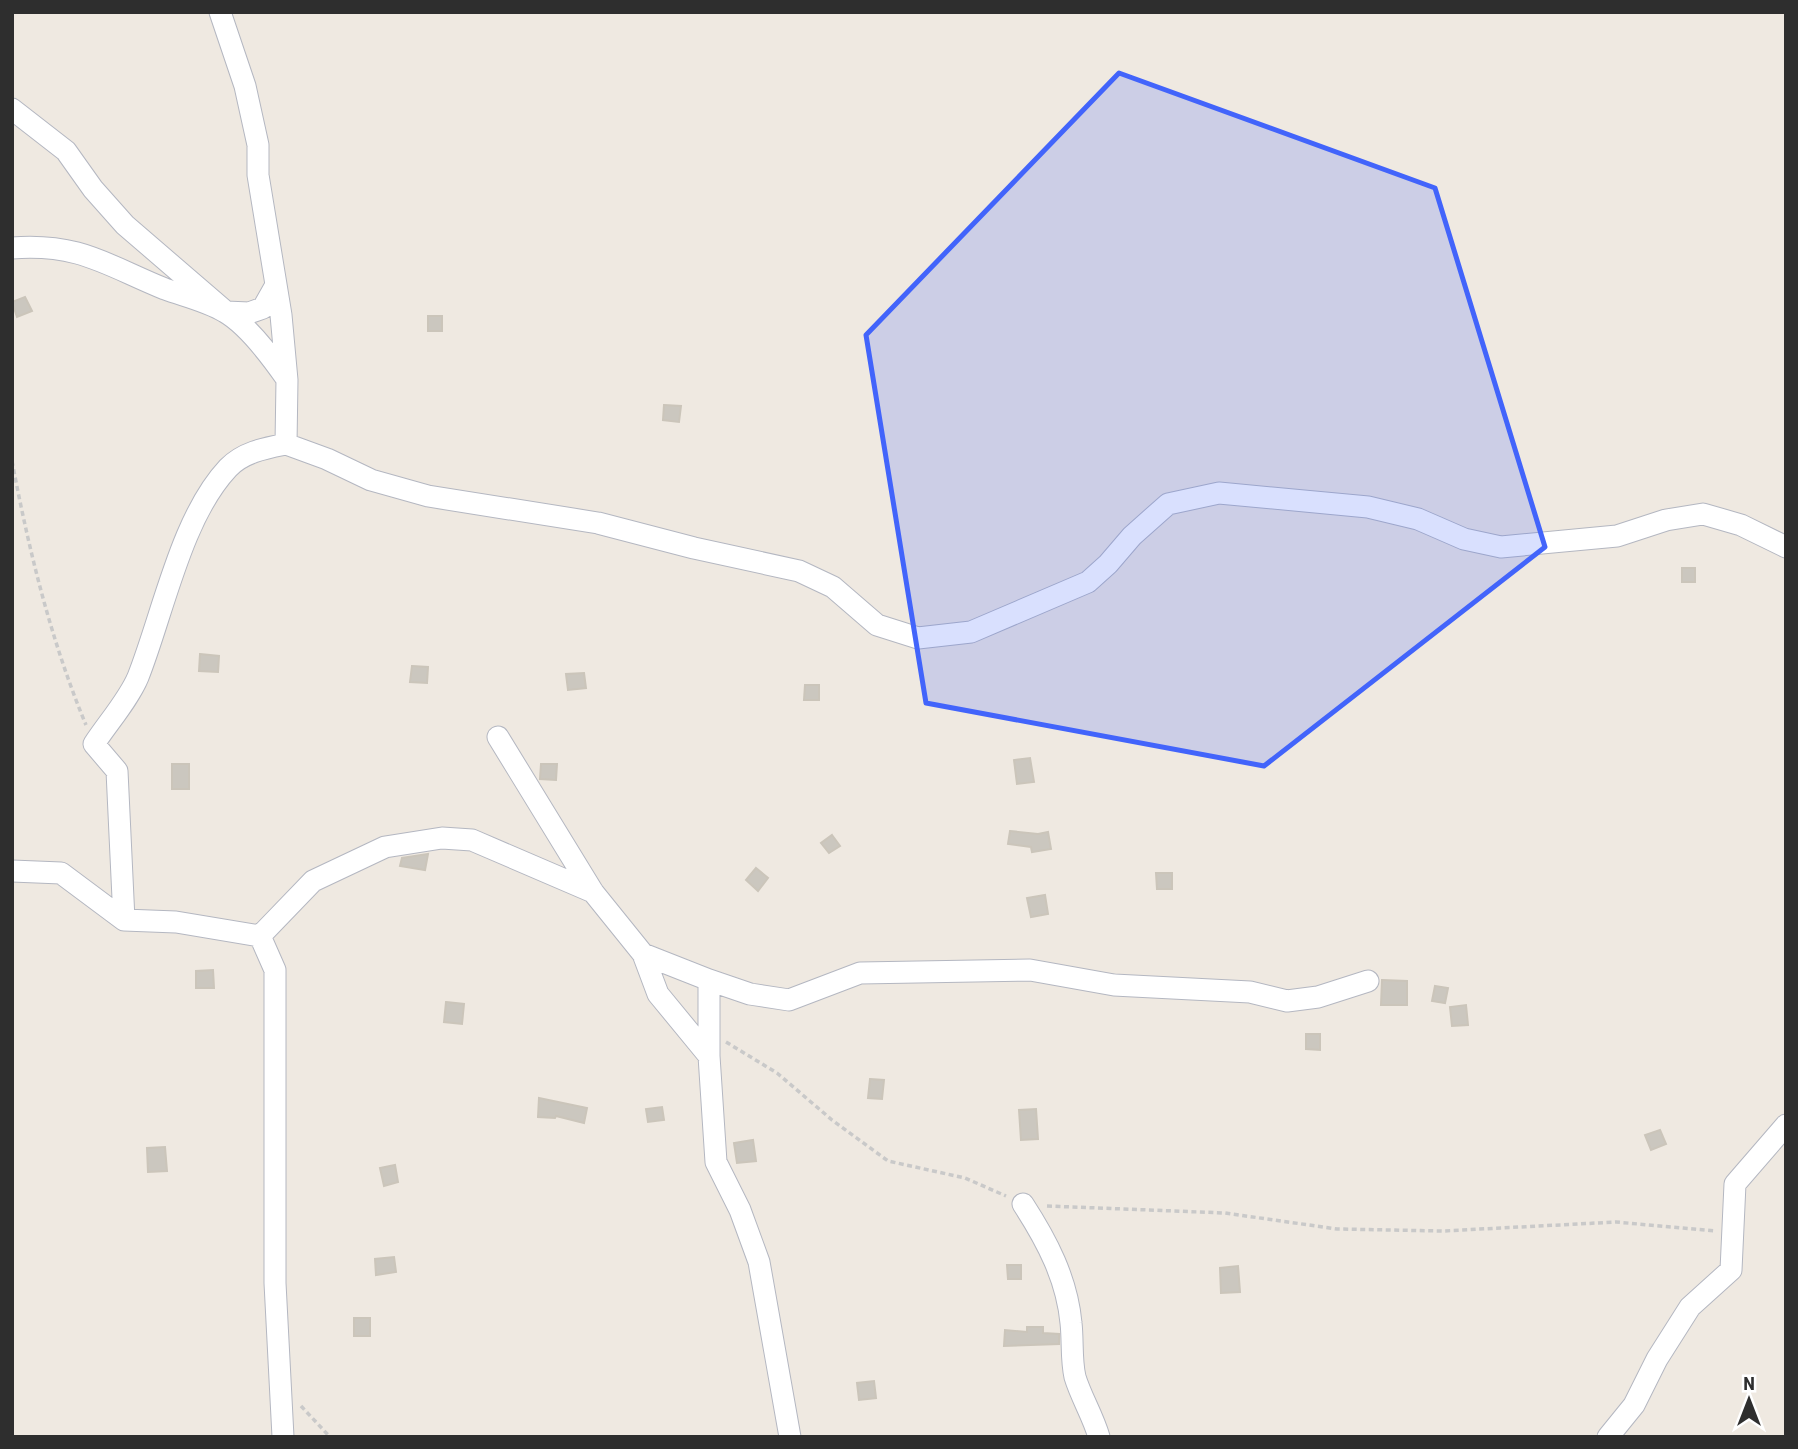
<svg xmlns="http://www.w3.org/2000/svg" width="1798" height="1449" font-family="'Roboto Condensed',sans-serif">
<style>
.building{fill:#cbc7bf;stroke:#cbc5ba;stroke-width:2}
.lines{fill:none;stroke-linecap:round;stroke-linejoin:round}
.minor-casing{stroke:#b4b7c1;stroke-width:23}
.path{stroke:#c9c9c9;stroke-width:3.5;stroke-dasharray:5 3.5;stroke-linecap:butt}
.minor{stroke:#fff;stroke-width:21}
.marked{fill:#4264fb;fill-opacity:0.2;stroke:#4264fb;stroke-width:5;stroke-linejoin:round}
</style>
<rect width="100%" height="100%" fill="#efe9e1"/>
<path class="building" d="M 25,297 L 32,311 L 17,317 L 12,302 Z
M 428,316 L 442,316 L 442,331 L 428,331 Z
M 664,405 L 681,406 L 679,422 L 663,420 Z
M 1682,568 L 1695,568 L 1695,582 L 1682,582 Z
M 200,654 L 219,656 L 218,672 L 199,671 Z
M 412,666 L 428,667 L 427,683 L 410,682 Z
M 584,673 L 586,688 L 568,690 L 566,674 Z
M 805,685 L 819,685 L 819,700 L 804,700 Z
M 1030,758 L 1034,782 L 1017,784 L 1014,760 Z
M 172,764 L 189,764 L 189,789 L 172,789 Z
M 541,764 L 557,764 L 556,780 L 540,779 Z
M 1010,831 L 1038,834 L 1048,832 L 1051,849 L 1032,852 L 1031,847 L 1008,844 Z
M 832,835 L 840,846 L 829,853 L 821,843 Z
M 428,854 L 425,870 L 400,866 L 402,858 Z
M 756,868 L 768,878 L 758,891 L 746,880 Z
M 1156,873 L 1172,873 L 1172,889 L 1157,889 Z
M 1045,895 L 1048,914 L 1031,917 L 1027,898 Z
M 213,970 L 214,988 L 196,988 L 196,971 Z
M 1382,980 L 1407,981 L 1407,1005 L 1381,1005 Z
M 1435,986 L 1448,988 L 1445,1003 L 1432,1001 Z
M 446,1002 L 464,1004 L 462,1024 L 444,1022 Z
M 1466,1005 L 1468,1025 L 1452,1026 L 1450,1007 Z
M 1306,1034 L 1320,1034 L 1320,1050 L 1306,1049 Z
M 870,1079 L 884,1080 L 882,1099 L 868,1098 Z
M 539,1098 L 587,1108 L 584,1123 L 556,1116 L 555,1118 L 538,1117 Z
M 662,1107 L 664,1120 L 648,1122 L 646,1109 Z
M 1036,1109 L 1038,1139 L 1021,1140 L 1019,1110 Z
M 1660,1130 L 1666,1144 L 1651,1150 L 1645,1135 Z
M 753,1140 L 756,1161 L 737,1163 L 734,1143 Z
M 165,1147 L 167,1171 L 148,1172 L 147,1148 Z
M 395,1165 L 398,1182 L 384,1186 L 380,1168 Z
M 394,1257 L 396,1272 L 376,1275 L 375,1259 Z
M 1007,1265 L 1021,1265 L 1021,1279 L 1008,1279 Z
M 1238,1266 L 1240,1292 L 1221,1293 L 1220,1268 Z
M 354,1318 L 370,1318 L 370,1336 L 354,1336 Z
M 1027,1327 L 1043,1327 L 1043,1333 L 1059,1334 L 1059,1344 L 1004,1346 L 1005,1330 L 1027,1332 Z
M 874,1381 L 876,1398 L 859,1400 L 857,1383 Z"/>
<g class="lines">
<defs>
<path id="minor" d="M 220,12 L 245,86 L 258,145 L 258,175 L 281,315 L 287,380 L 286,444 L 327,459 L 371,480 L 428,496 L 598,523 L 694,548 L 799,571 L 833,587 L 877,625 L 918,638 L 971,632 L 1088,582 L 1108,564 L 1132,536 L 1168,504 L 1219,493 L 1368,507 L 1418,519 L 1464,539 L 1501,547 L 1617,536 L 1666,520 L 1703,514 L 1741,525 L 1786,547
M 12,109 L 66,151 L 93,189 L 125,225 L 226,312 L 249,313 L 263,308 L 276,285
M 12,248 C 80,243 106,265 165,289 C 184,296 207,301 225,312 C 246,324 272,358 286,378
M 498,737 L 593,892 L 643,954 L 709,980 L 709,1056
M 12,871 L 61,873 L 124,920 L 176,922 L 260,936 L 275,970 L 275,1283 L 283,1437
M 124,920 L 117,771 L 94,744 C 107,724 129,699 138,677 C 163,614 181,518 228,468 C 243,452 266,448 286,444
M 260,936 L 313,881 L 385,847 L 442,838 L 472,840 L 593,892
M 643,954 L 658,994 L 709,1056 L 716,1162 L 740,1210 L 759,1262 L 790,1437
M 709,980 L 750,994 L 789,1000 L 860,973 L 1030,970 L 1114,985 L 1250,992 L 1287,1001 L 1318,997 L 1368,981
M 1023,1204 C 1047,1241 1067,1279 1071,1323 C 1073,1340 1071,1360 1075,1377 C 1081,1397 1093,1416 1099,1437
M 1608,1437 L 1634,1405 L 1657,1359 L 1690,1307 L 1731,1270 L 1735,1184 L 1786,1125"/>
</defs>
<use href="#minor" class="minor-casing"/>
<path class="path" d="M 12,461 C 29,551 51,641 86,725
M 726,1042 L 777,1073 L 832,1120 L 888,1161 L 965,1178 L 1006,1196
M 1047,1206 L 1225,1213 L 1337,1229 L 1443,1231 L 1616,1222 L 1716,1231
M 301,1406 L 330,1437"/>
<use href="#minor" class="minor"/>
</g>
<path class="marked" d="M 1119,73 L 1435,188 L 1545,547 L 1264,766 L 926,703 L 866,335 Z"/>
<rect width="1798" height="1449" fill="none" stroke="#2e2e2e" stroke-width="28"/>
<g transform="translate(1749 1400)" stroke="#ffffff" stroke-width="5" paint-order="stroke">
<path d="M0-5L12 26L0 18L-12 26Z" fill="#2e2e2e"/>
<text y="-10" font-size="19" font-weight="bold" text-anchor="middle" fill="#2e2e2e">N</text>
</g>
</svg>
